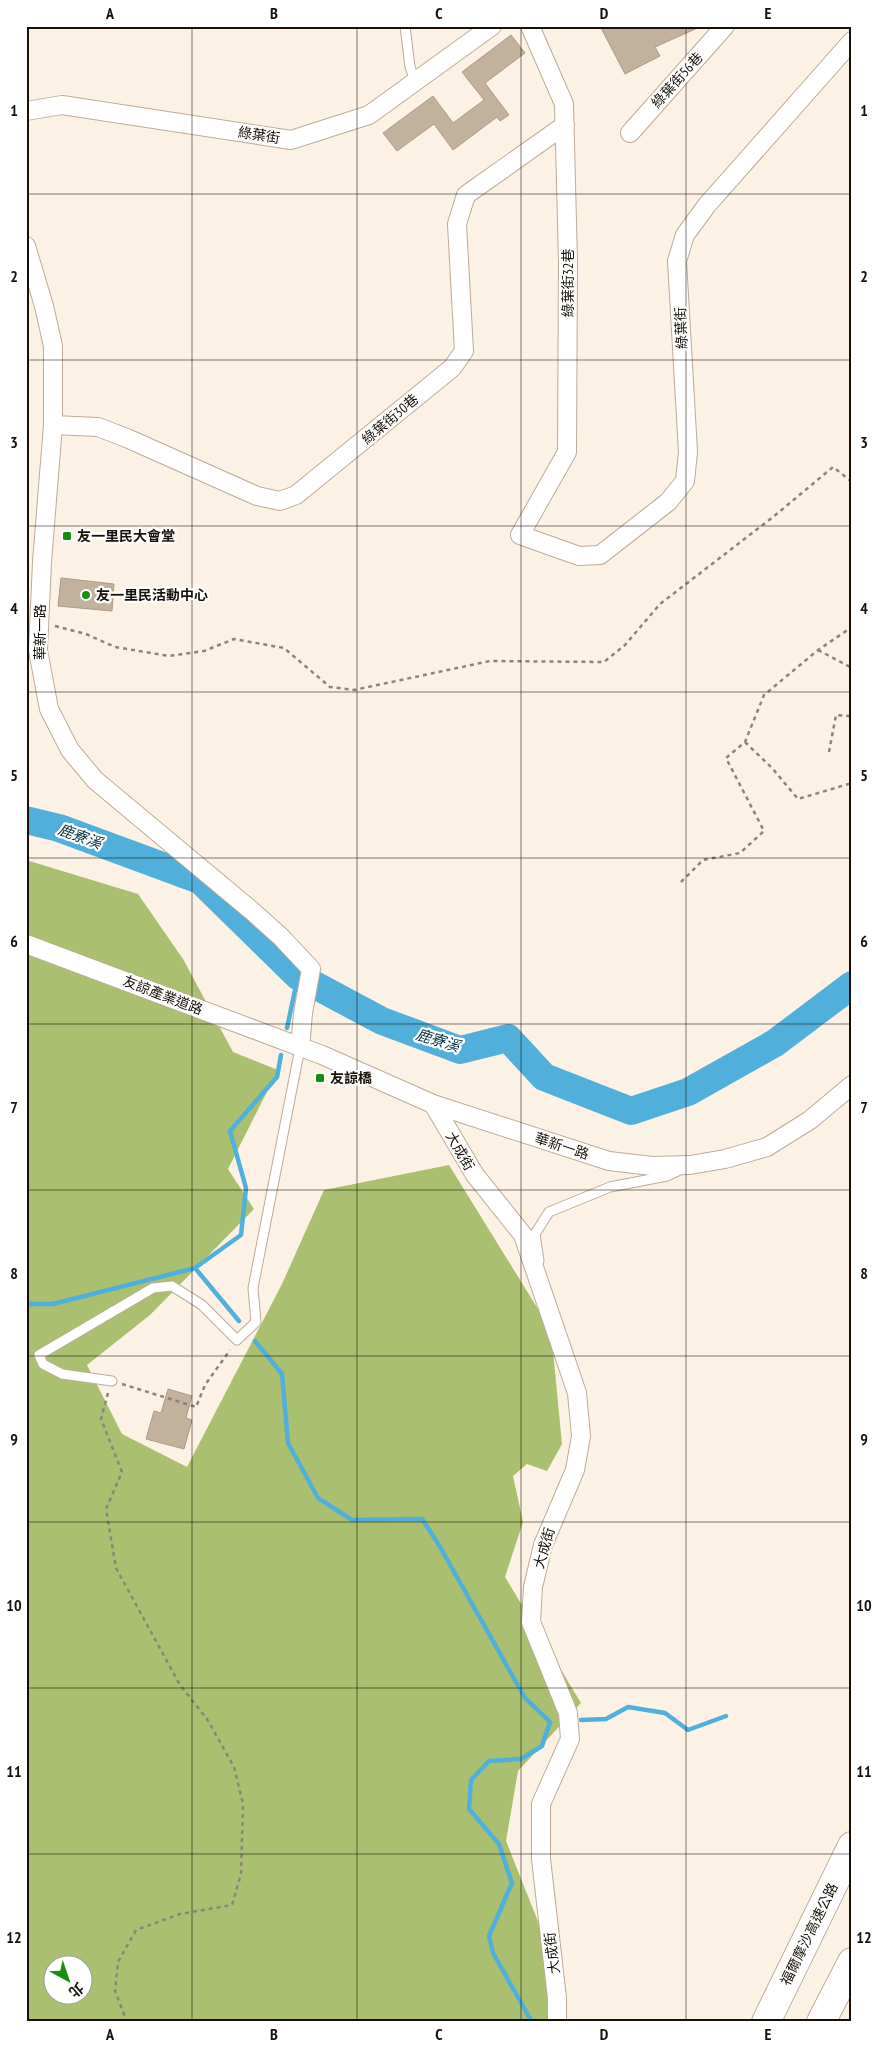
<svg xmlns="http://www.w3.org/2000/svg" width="878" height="2048" font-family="'PT Sans Narrow','Noto Sans TC',sans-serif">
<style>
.forest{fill:#aabf6f;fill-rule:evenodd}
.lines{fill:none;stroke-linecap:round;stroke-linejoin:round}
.stream{stroke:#51b0db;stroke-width:4.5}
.river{stroke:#51b0db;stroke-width:28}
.building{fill:#c2b19c;stroke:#ab9b87}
.service-casing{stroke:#bdab97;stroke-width:11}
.minor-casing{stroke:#bdab97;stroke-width:20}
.motorway-casing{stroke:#bdab97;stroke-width:30}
.path{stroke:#8c847a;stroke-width:2.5;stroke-dasharray:4 4;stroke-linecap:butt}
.service{stroke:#fff;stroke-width:9}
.minor{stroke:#fff;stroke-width:18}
.motorway{stroke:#fff;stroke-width:28}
.grid{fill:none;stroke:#17110a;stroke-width:1;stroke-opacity:0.55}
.poi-dot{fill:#198c11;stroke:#fff;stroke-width:2}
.labels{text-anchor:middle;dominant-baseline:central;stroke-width:4.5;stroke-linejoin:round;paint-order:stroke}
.street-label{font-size:14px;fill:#17110a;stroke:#fff}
.poi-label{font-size:14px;font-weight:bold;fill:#17110a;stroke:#fff;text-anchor:start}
.water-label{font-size:15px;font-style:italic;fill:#033041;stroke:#fff}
.neatline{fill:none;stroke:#17110a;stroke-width:2}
.grid-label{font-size:16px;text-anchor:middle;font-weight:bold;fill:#17110a}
</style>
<rect width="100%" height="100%" fill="#fcf1e5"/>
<path class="forest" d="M 26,860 L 138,894 L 183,959 L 233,1052 L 278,1070 L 228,1169 L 254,1209 L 150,1315 L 87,1365 L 122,1434 L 187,1467 L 282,1284 L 324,1190 L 449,1165 L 551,1330 L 562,1444 L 547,1471 L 527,1464 L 513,1476 L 523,1522 L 505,1577 L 581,1703 L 518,1771 L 506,1841 L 566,1992 L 565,2022 L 26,2022 ZM 52,1966 L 82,1966 L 82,1996 L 52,1996 Z"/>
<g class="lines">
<path class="stream" d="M 287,1028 L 298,976
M 26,1304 L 53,1304 L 195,1268
M 239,1321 L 195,1268 L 241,1235 L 246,1188 L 230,1131 L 277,1077 L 281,1055
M 255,1341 L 282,1374 L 288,1443 L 318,1498 L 352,1520 L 422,1519 L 439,1545 L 525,1698 L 550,1722 L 542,1746 L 521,1759 L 489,1761 L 471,1780 L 469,1809 L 499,1844 L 512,1883 L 489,1936 L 493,1953 L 532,2022
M 581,1720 L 606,1719 L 628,1707 L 665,1713 L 688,1730 L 726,1716"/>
<path class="river" d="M 26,820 L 59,828 L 200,880 L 298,976 L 382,1021 L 460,1050 L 508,1038 L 544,1077 L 631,1111 L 688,1092 L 775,1043 L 852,985"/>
</g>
<path class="building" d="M 600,26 L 702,26 L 655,47 L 660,56 L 625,74 Z
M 511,35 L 525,53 L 485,83 L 509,115 L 500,121 L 497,117 L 453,150 L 434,124 L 397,151 L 383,133 L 433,96 L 453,123 L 484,100 L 462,72 Z
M 61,578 L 114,584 L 112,611 L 58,606 Z
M 168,1389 L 192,1396 L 186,1418 L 192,1420 L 184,1449 L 146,1439 L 154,1411 L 161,1413 Z"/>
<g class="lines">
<defs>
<path id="service" d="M 405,26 L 410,67 L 415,81
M 539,1261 L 535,1234 L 549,1212 L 610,1187 L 667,1176 L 680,1170
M 112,1381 L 62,1374 L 43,1364 L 39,1355 L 153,1288 L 172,1286 L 202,1305 L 237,1340 L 256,1322 L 253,1288 L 300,1048"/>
<path id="minor" d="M 530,26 L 564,104 L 568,262 L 567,452 L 520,535 L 579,556 L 600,555 L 668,502 L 685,481 L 688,452 L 677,261 L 685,235 L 707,205 L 852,41
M 26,111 L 62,105 L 291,140 L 369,115 L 492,26
M 630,133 L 725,26
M 26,246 L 44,306 L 53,346 L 53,425 L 42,562 L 38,650 L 49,709 L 70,750 L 95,780 L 252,911 L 281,937 L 311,969 L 303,1013 L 300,1048
M 53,425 L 98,427 L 129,439 L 257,496 L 280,501 L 296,495 L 452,368 L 464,351 L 457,224 L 466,195 L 565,125
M 26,944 L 322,1055 L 433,1104 L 609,1161 L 652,1166 L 690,1165 L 725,1159 L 767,1147 L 810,1120 L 852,1085
M 433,1104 L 475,1175 L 523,1235 L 577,1393 L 581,1436 L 575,1470 L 543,1545 L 533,1587 L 531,1622 L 568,1713 L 570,1739 L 541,1804 L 541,1859 L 557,1998 L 557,2022"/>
<path id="motorway" d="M 766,2022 L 852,1846
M 821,2022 L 852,1962"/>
</defs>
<use href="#service" class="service-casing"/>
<use href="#minor" class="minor-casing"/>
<use href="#motorway" class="motorway-casing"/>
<path class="path" d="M 55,626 L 86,634 L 115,647 L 169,656 L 204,651 L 234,639 L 284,648 L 330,687 L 354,690 L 490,661 L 604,662 L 625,645 L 660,604 L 773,517 L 833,467 L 852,482
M 818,650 L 852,668
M 745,742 L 772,768 L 798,799 L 852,783
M 829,752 L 836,715 L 852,716
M 681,882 L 703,860 L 740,853 L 764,831 L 726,758 L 745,742 L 764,695 L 818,650 L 852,627
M 122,1384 L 196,1407 L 205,1385 L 230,1350
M 108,1393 L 101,1419 L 122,1472 L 106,1509 L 116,1568 L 180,1685 L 207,1719 L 234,1767 L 243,1804 L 241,1874 L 232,1905 L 180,1914 L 136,1930 L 118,1962 L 115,1991 L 127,2022"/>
<use href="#service" class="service"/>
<use href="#minor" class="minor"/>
<use href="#motorway" class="motorway"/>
</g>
<path class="grid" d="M 192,26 L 192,2022M 357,26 L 357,2022M 521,26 L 521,2022M 686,26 L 686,2022M 26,194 L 852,194M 26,360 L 852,360M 26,526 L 852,526M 26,692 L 852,692M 26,858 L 852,858M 26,1024 L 852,1024M 26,1190 L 852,1190M 26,1356 L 852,1356M 26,1522 L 852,1522M 26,1688 L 852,1688M 26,1854 L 852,1854"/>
<g class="poi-dot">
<rect x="62" y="531" width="10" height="10" rx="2.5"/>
<circle cx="86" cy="595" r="5"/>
<rect x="315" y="1073" width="10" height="10" rx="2.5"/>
</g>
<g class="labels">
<g class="street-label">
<text transform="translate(677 80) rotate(-48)">綠葉街56巷</text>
<text transform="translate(259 135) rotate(9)">綠葉街</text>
<text transform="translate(568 283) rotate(-90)">綠葉街32巷</text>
<text transform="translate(681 328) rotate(-93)">綠葉街</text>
<text transform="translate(390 419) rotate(-40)">綠葉街30巷</text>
<text transform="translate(40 632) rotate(-90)">華新一路</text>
<text transform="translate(163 995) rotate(21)">友諒產業道路</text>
<text transform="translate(562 1146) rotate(18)">華新一路</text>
<text transform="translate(460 1151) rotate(60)">大成街</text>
<text transform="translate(544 1548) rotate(-74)">大成街</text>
<text transform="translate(809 1934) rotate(-64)">福爾摩沙高速公路</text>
<text transform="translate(552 1953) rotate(-97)">大成街</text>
</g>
<g class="poi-label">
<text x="77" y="536">友一里民大會堂</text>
<text x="96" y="595">友一里民活動中心</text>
<text x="330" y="1078">友諒橋</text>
</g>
<g class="water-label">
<text transform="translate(80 836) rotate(20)">鹿寮溪</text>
<text transform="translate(438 1040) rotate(17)">鹿寮溪</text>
</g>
</g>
<rect width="878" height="2048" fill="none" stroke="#ffffff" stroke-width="55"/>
<g transform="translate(68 1980) rotate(140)"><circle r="24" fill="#ffffff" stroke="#a2a09d"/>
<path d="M0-4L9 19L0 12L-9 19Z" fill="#198c11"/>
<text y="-8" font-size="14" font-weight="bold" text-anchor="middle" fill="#17110a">北</text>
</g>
<rect x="28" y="28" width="822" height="1992" class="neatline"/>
<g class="grid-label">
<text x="110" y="19">A</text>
<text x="274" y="19">B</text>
<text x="439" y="19">C</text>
<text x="604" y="19">D</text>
<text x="768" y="19">E</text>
<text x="14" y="116">1</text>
<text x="864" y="116">1</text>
<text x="14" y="282">2</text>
<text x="864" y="282">2</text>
<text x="14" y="448">3</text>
<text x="864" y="448">3</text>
<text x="14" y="614">4</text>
<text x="864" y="614">4</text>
<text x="14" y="781">5</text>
<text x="864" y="781">5</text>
<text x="14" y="947">6</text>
<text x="864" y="947">6</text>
<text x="14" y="1113">7</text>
<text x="864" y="1113">7</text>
<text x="14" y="1279">8</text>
<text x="864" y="1279">8</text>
<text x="14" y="1445">9</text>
<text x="864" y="1445">9</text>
<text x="14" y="1611">10</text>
<text x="864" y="1611">10</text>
<text x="14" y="1777">11</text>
<text x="864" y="1777">11</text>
<text x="14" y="1943">12</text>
<text x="864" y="1943">12</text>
<text x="110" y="2040">A</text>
<text x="274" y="2040">B</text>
<text x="439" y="2040">C</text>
<text x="604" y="2040">D</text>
<text x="768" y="2040">E</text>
</g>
</svg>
